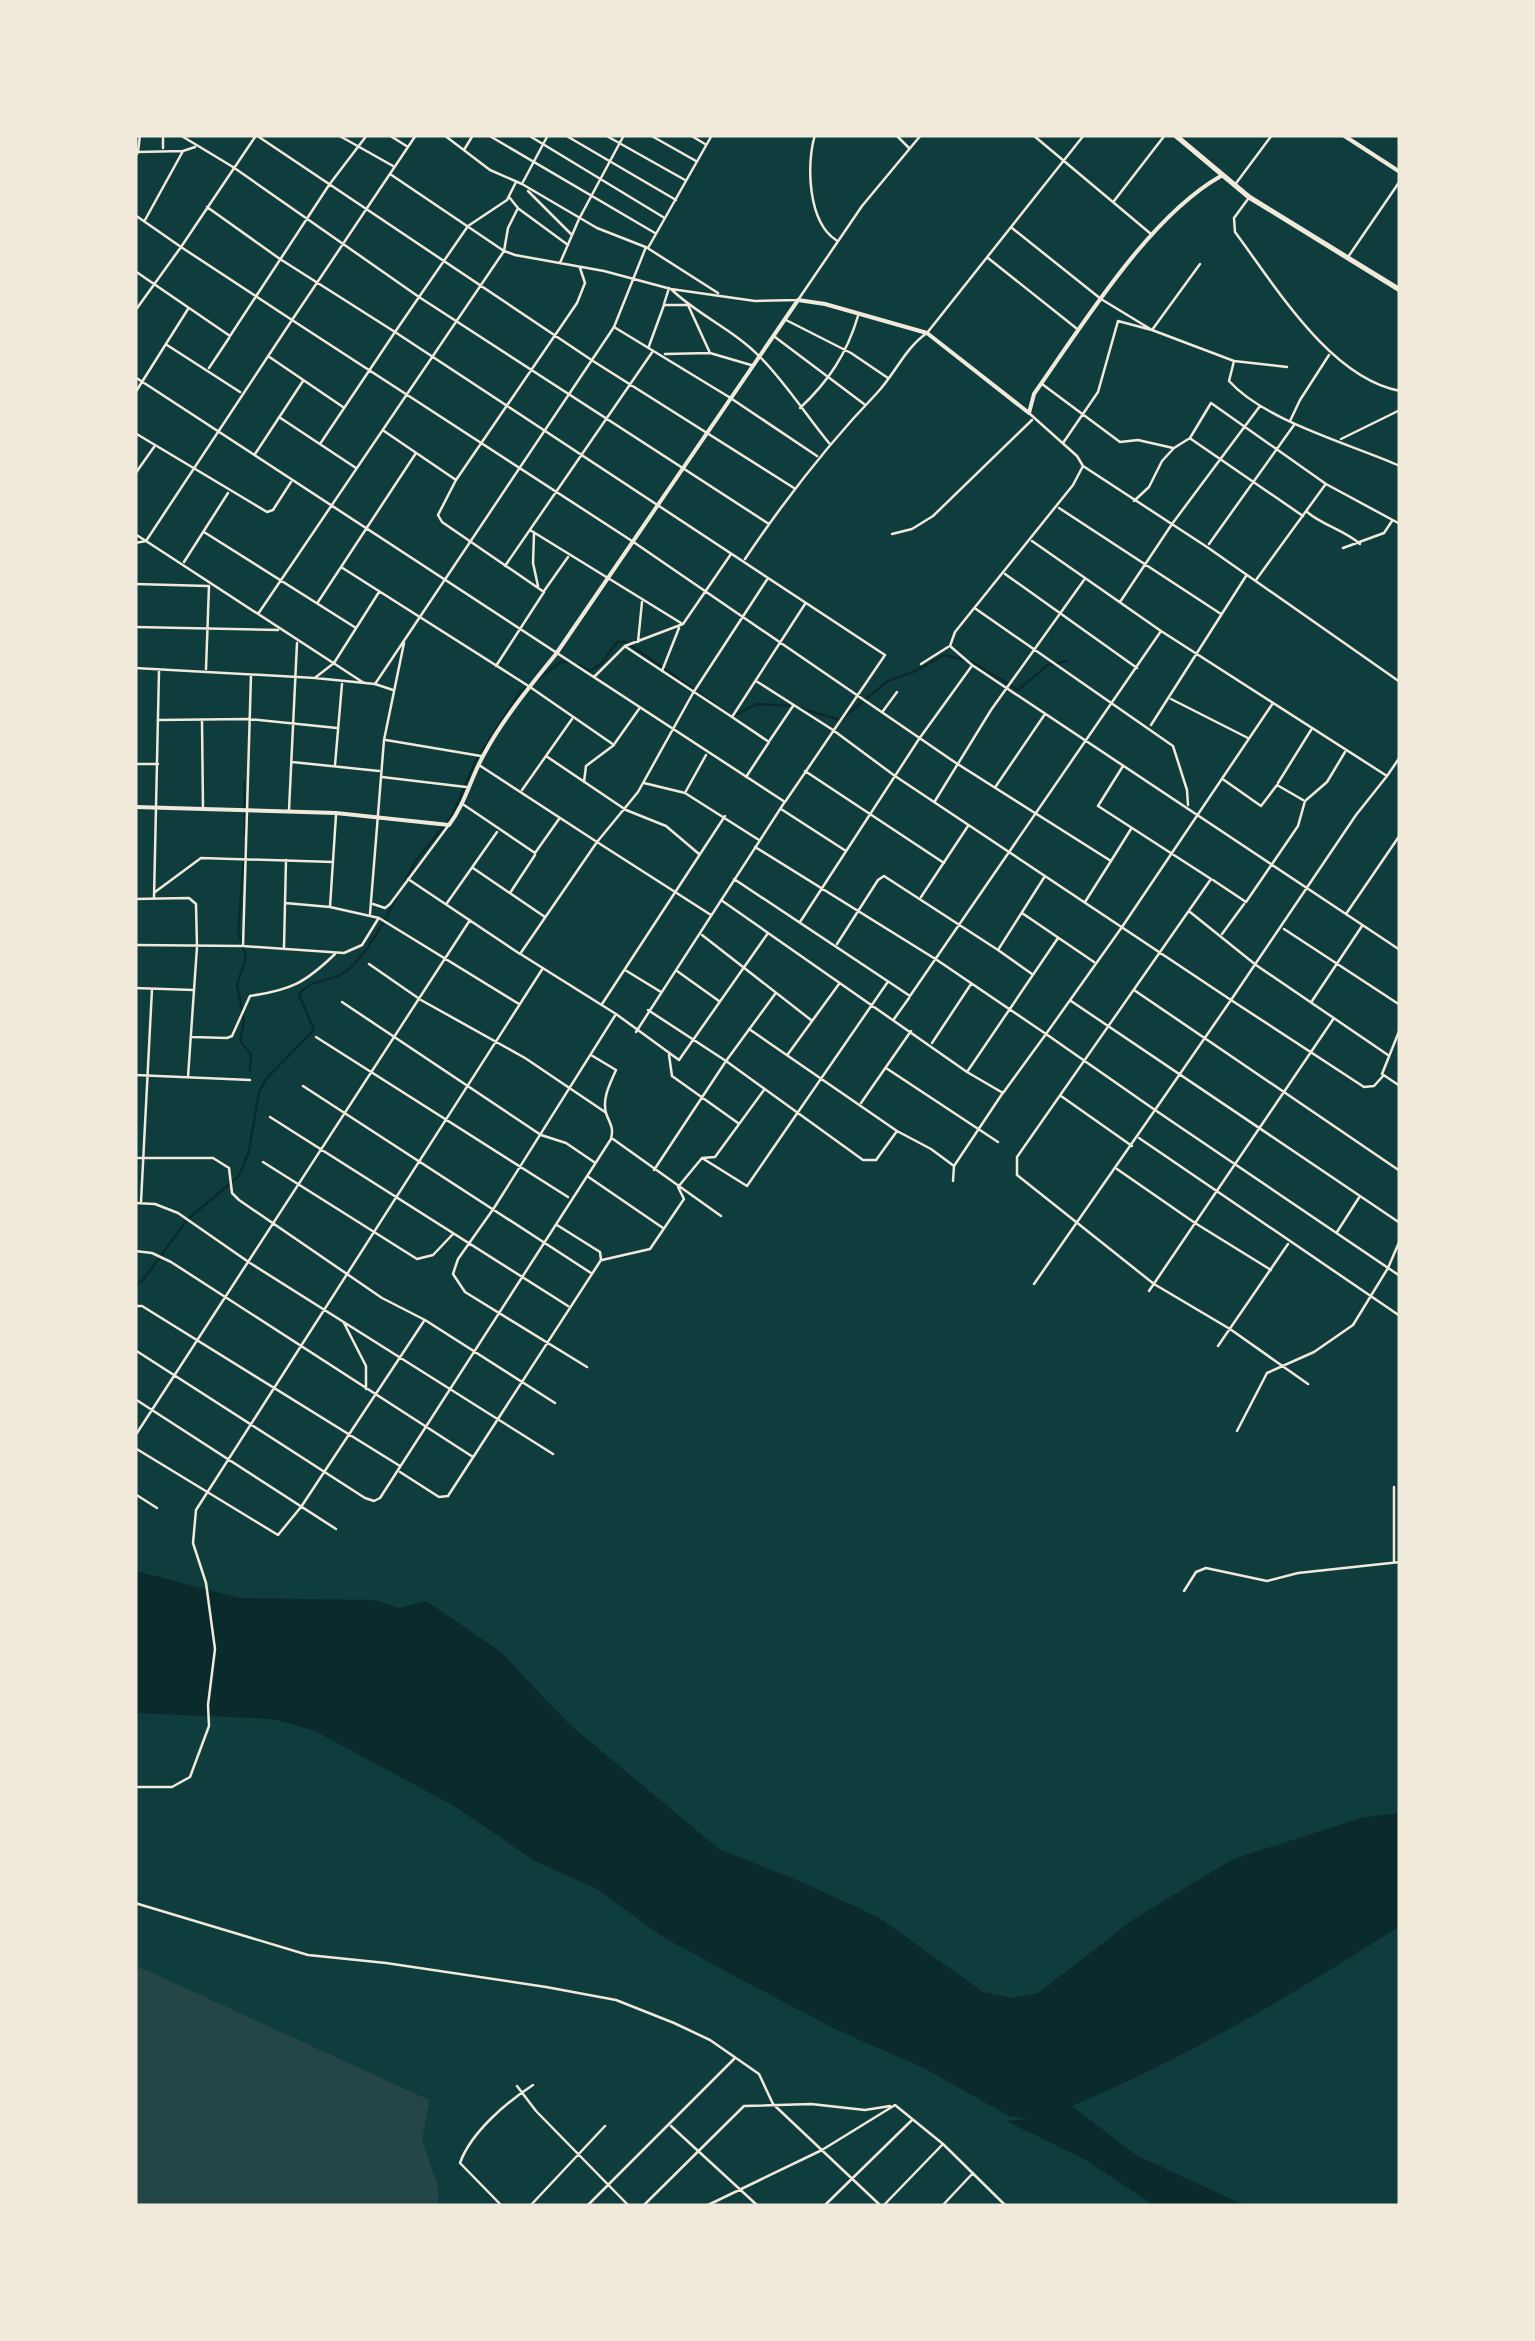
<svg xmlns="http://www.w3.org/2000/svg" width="1535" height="2341" font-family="Quicksand,sans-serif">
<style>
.green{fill:#244646}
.water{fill:#0a2a2b}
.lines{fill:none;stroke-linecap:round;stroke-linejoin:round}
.stream{stroke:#0a2a2b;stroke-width:2.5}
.minor{stroke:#f1e9da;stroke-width:2.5}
.tertiary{stroke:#f1e9da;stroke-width:2.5}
.secondary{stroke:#f1e9da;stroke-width:4}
.trunk{stroke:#f1e9da;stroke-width:5}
</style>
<rect width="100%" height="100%" fill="#0f3d3e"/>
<path class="green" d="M 135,1965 L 429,2100 L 422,2141 L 438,2186 L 438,2206 L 135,2206 Z"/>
<path class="water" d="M 135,1571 L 240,1598 L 374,1600 L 399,1608 L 426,1601 L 500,1651 L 569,1724 L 719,1849 L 799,1881 L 878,1917 L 983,1992 L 1012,1998 L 1038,1993 L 1134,1919 L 1233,1859 L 1364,1817 L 1400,1813 L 1400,1926 C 1294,1994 1188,2057 1072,2106 L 1136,2155 L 1246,2206 L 1155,2206 L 1086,2160 L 1006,2121 L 1028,2119 L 1009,2116 L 924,2068 L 837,2030 L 742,1980 L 663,1937 L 597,1889 L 535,1861 L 454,1806 L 313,1730 L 272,1719 L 135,1713 Z"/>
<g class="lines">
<path class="stream" d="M 577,664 L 590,671 L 602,663 L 617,642 L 626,642 L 715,704
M 538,679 L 561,662 L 569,662
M 800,708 L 840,720 L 888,681 L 918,670 L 944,655 L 972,662 L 1018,690 L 1048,665 L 1067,661
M 733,716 L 757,704 L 792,706
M 244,781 L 245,835
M 245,847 L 238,931 L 246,957 L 237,985 L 244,1021 L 240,1041 L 251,1054 L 250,1070
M 405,881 L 415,862 L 452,816 L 475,762 L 520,692 L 528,687
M 135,1285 L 143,1280 L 187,1220 L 239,1176 L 249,1151 L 259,1092 L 266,1079 L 314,1030 L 299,994 C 315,977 327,983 342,974 C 362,963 387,917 397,897"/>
<path class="minor" d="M 180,135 L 233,167 L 419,297 L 468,226 L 507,200 L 516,182
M 256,135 L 593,361 L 794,488
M 338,135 L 393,166
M 389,135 L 408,147
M 444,135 L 490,170 L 522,184 L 597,228 L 648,248 L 712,135
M 488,135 L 655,233
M 528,135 L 663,217
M 565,135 L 676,200
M 605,135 L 685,180
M 650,135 L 696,161
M 690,135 L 705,144
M 815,135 C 806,164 808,222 836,240
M 896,135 L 909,148
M 1033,135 L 1151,234
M 163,148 L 163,135
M 464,150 L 473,135
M 138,152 L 140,135
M 135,157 L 138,152 L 183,151 L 195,147
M 390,174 L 504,251 L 515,255 L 604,271 L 671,289 L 755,301 L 798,300 L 862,206 L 921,135
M 523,182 L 548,135
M 1234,186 L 1272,135
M 528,191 L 571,234
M 1248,199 L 1234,218 L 1235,232 C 1276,287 1330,378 1400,391
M 1114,201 L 1165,135
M 207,207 L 280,259 L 395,332 L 320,444
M 519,209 L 568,245
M 135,215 L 181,247 L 255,137
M 145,220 L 183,151
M 1012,228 L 1101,299 L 1152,330 L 1234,361 L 1229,381 C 1265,421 1350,444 1400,466
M 646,247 L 614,327 L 729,397 L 817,456
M 649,249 L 718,293
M 1348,257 L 1400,181
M 988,258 L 1076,328
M 560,263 L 579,219 L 624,135
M 135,271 L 230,336 L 329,185 L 367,135
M 672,290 C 698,315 734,330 760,357 C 785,382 806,415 829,443
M 664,304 L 669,288
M 135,311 L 181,247 L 292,320 L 416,135
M 786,320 L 851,353 L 888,378
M 775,337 L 864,404
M 167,345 L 240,392
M 649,346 L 664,305 L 688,305 L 710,353
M 665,354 L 710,353 L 751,365
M 268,356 L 343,407
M 1234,361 L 1287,367
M 209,368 L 229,338
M 135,377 L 785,802 L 885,655 L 395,332 L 419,297 L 769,524
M 1042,384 L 1120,442 L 1138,440 L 1173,448
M 135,393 L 188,309
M 800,408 C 829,381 847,353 858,316
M 1030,414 L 1077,456 L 1083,466 L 1207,547 L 1400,682
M 279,417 L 356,468
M 1290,421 L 1300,400 L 1329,355
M 384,431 L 456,480
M 135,433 L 267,512 L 273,510 L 291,482
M 1191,439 L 1303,516
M 1341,439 L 1400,410
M 1063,443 L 1098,392 L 1118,321 L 1152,330 L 1200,264
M 255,454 L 303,381
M 1083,466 L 1073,485 L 955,632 L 950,646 L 972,665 L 1400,950
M 135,474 L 154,447
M 1134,501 L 1149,487 L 1162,461 L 1174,448 L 1190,438 L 1211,403 L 1326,484 L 1400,524
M 1059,508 L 1221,614
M 1307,512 C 1324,526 1344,530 1360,544
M 530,530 L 681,623
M 204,532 L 356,628
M 135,534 L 146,541 L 292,320 L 632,541 L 956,763 L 1111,861 L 1085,902
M 534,534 L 533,563 L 538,586
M 892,534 L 912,529 L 933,516 L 1032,420
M 1032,541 L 1161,631 L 1387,776 L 1400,757
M 135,543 L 146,541 L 364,683
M 1209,544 L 1294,425
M 1343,548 L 1384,533 L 1392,521
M 745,559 C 786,498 826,446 877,393 C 895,374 905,348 927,333 L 1084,135
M 184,562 L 228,493
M 505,566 L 653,351
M 341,567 L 530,687 L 614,745 L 586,766 L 584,782
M 1005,574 L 1137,668
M 1256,580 L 1325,485
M 135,584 L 208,586
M 544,591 L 568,557
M 1400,600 L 1400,601
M 318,602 L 416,453
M 1120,602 L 1172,524 L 1260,406
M 976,609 L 1173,746 L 1187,790 L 1188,805
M 258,614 L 504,251 L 508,228 L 518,208 L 509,197
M 135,627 L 278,630
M 638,642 L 642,602
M 626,647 L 732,717
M 921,664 L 948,647
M 496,666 L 544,592 L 442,522 L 438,515 L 456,480 L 577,303 L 585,283 L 580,268
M 135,668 L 315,678 L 375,684 L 393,690
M 206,669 L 209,586
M 662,671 L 679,628
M 316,677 L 334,663 L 379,592
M 594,677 L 625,646 L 683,624 L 731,554
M 756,681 L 833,730 L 895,776 L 1231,1000 L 1356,815 L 1387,776
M 1171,699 L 1248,738
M 883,711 L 897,692
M 159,720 L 248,719 L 337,728
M 202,721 L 203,808
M 1151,725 L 1246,576
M 386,740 L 481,756
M 770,740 L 793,706
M 615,743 L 639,709
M 546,756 L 626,810 L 666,826 L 699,854
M 292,762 L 379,771
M 135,764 L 158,764
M 335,765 L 342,684
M 479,765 L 597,842 L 638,792 L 693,693 L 768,578
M 1123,766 L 1098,806 L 1211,879 L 1017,1157 L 1017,1175 L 1154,1284 L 1230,1329 L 1308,1384
M 805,771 L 944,863
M 382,777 L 466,787
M 746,777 L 769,742 L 732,717 L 805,604
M 1224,780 L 1261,806 L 1277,785 L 1303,800
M 644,783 L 685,793 L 759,840
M 1278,783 L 1311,730
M 996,786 L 1045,714
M 522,790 L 572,719
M 686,791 L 706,755
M 935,801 L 991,710 L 1084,580
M 464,805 L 535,853 L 559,819
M 781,809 L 846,851
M 289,810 L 297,643
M 755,847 L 937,960 L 1046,1034 L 1122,927 L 1273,703
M 1111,861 L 1131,829
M 473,868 L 545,917
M 408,879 L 520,954 L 597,842 L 711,915
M 734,879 L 910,996 L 1161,631
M 1213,880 L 1246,902 L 1298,826 L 1305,801 L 1327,782 L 1345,752
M 155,892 L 201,858 L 333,862
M 510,893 L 535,855
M 921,897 L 968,826
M 154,898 L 159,671
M 135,899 L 189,898 L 196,904 L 197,947 L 188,1077
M 721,900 L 967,1072 L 1003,1093 L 1046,1034 L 1155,1110 L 1231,1000 L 1364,1087 L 1374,1086 L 1383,1076
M 285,903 L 330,907 L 379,918 L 519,1004
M 447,903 L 497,832
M 373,904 L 385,908 L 390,904 L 448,826
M 330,907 L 336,815
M 1190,912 L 1256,965 L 1388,1055
M 1022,913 L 1094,962
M 1346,914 L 1400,835
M 800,922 L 919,739 L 971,667
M 1284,929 L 1400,1005
M 1222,934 L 1244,904
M 702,935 L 811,1020
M 837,944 L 878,880 L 884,876 L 998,950 L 1045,876
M 135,945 L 243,946 L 344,953 L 362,945 L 378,919
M 243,946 L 251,675
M 284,947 L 286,860
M 998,950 L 1032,974
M 522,955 L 616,1014 L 679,1060 L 768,933
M 369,964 L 421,1000 L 525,1058 L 605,1112
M 625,970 L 661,992
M 677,971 L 719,1001
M 135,988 L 193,990
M 1134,990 L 1400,1171
M 1071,1001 L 1400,1223
M 1312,1001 L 1362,926
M 342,1002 L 541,1135 L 566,1143 L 594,1162
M 602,1004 L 725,816
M 648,1010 L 726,1061 L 863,1160 L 876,1160 L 897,1131
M 894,1019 L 909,998
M 749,1029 L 897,1131 L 931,1149 L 954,1166 L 953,1181
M 1400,1029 L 1382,1074 L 1400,1086
M 636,1032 L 784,803
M 192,1037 L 227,1038 L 232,1036 L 250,996 C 291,990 305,983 335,954
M 316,1037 L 568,1197
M 932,1043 L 971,984
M 788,1054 L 839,984
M 669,1055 L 672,1076 L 738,1123
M 886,1068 L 998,1142
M 967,1072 L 1058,938
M 135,1075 L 250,1080
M 303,1086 L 591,1273
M 1061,1096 L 1132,1146
M 861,1103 L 911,1031
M 270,1117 L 568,1306
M 1139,1138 L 1400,1316
M 613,1139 L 721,1216
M 135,1158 L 213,1158 L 229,1168 L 232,1193 L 239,1200 L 382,1298 L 425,1320 L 555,1403
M 702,1158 L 747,1186 L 887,983
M 263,1162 L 417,1259 L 433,1255 L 453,1234
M 954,1166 L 1002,1094
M 1117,1169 L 1195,1223 L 1271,1270
M 654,1170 L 726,1061 L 775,994
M 587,1176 L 663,1228
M 141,1202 L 152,989
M 135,1203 L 155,1204 L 178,1213 L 250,1263 L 553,1454
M 1337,1232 L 1360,1196
M 135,1251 L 152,1253 L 171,1262 L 473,1457
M 602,1260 L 650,1249 L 684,1199 L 678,1187 L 702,1158 L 715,1157 L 764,1090
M 1034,1284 L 1155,1110 L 1400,1276
M 1149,1291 L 1334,1018
M 135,1306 L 142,1306 L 400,1466
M 344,1323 L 366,1366 L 366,1389
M 1218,1346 L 1288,1244
M 135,1350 L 365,1498 L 374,1501 L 380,1498 L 611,1139 C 614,1126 610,1125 606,1113 C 602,1098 610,1084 616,1070 L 591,1055
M 587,1367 L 465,1292 L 453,1274 L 458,1259 L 494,1208 L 616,1014
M 135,1399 L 336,1529
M 1237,1431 L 1267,1373 L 1314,1352 L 1353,1325 L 1388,1268 L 1400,1240
M 135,1436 L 470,920
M 135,1448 L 278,1535 L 301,1507 L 424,1321
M 400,1472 L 439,1497 L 448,1496 L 601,1260 L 600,1252 L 557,1225
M 135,1494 L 157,1508
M 1394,1561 L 1394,1487
M 1184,1591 L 1196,1572 L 1206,1568 L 1267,1581 L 1298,1573 L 1400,1562
M 135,1787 L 172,1787 L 190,1777 L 209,1726 L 208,1705 L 215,1649 L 206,1583 L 193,1543 L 196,1510 L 543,968
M 135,1903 L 308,1955 L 386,1963 L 546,1987 L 616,2000 L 674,2023 L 710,2040 L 759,2074 L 773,2104 L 881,2206
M 517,2086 L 536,2111 L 629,2206
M 671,2126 L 758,2206
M 502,2206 L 460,2163 C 471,2132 507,2102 533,2085
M 530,2206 L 605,2126
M 587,2206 L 734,2059
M 643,2206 L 744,2106 L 811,2104 L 865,2110 L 890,2106
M 706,2206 L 822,2150 L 895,2105 L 943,2144 L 1006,2206
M 824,2206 L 912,2120
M 883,2206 L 942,2145
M 942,2206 L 973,2173"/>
<path class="tertiary" d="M 375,684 L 614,327
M 370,914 L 384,740 L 404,643"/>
<path class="secondary" d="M 1343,135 L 1400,172
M 135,807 L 336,813 L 449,825 C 465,804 470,780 483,756 C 502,720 530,686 556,654 L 798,300 L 825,304 L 927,333 L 1029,413 L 1034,394 C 1082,326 1148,217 1221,176"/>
<path class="trunk" d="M 1175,135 L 1249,197 L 1400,290"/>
</g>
<rect width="1535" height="2341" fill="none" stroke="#f1e9da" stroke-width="275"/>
</svg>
